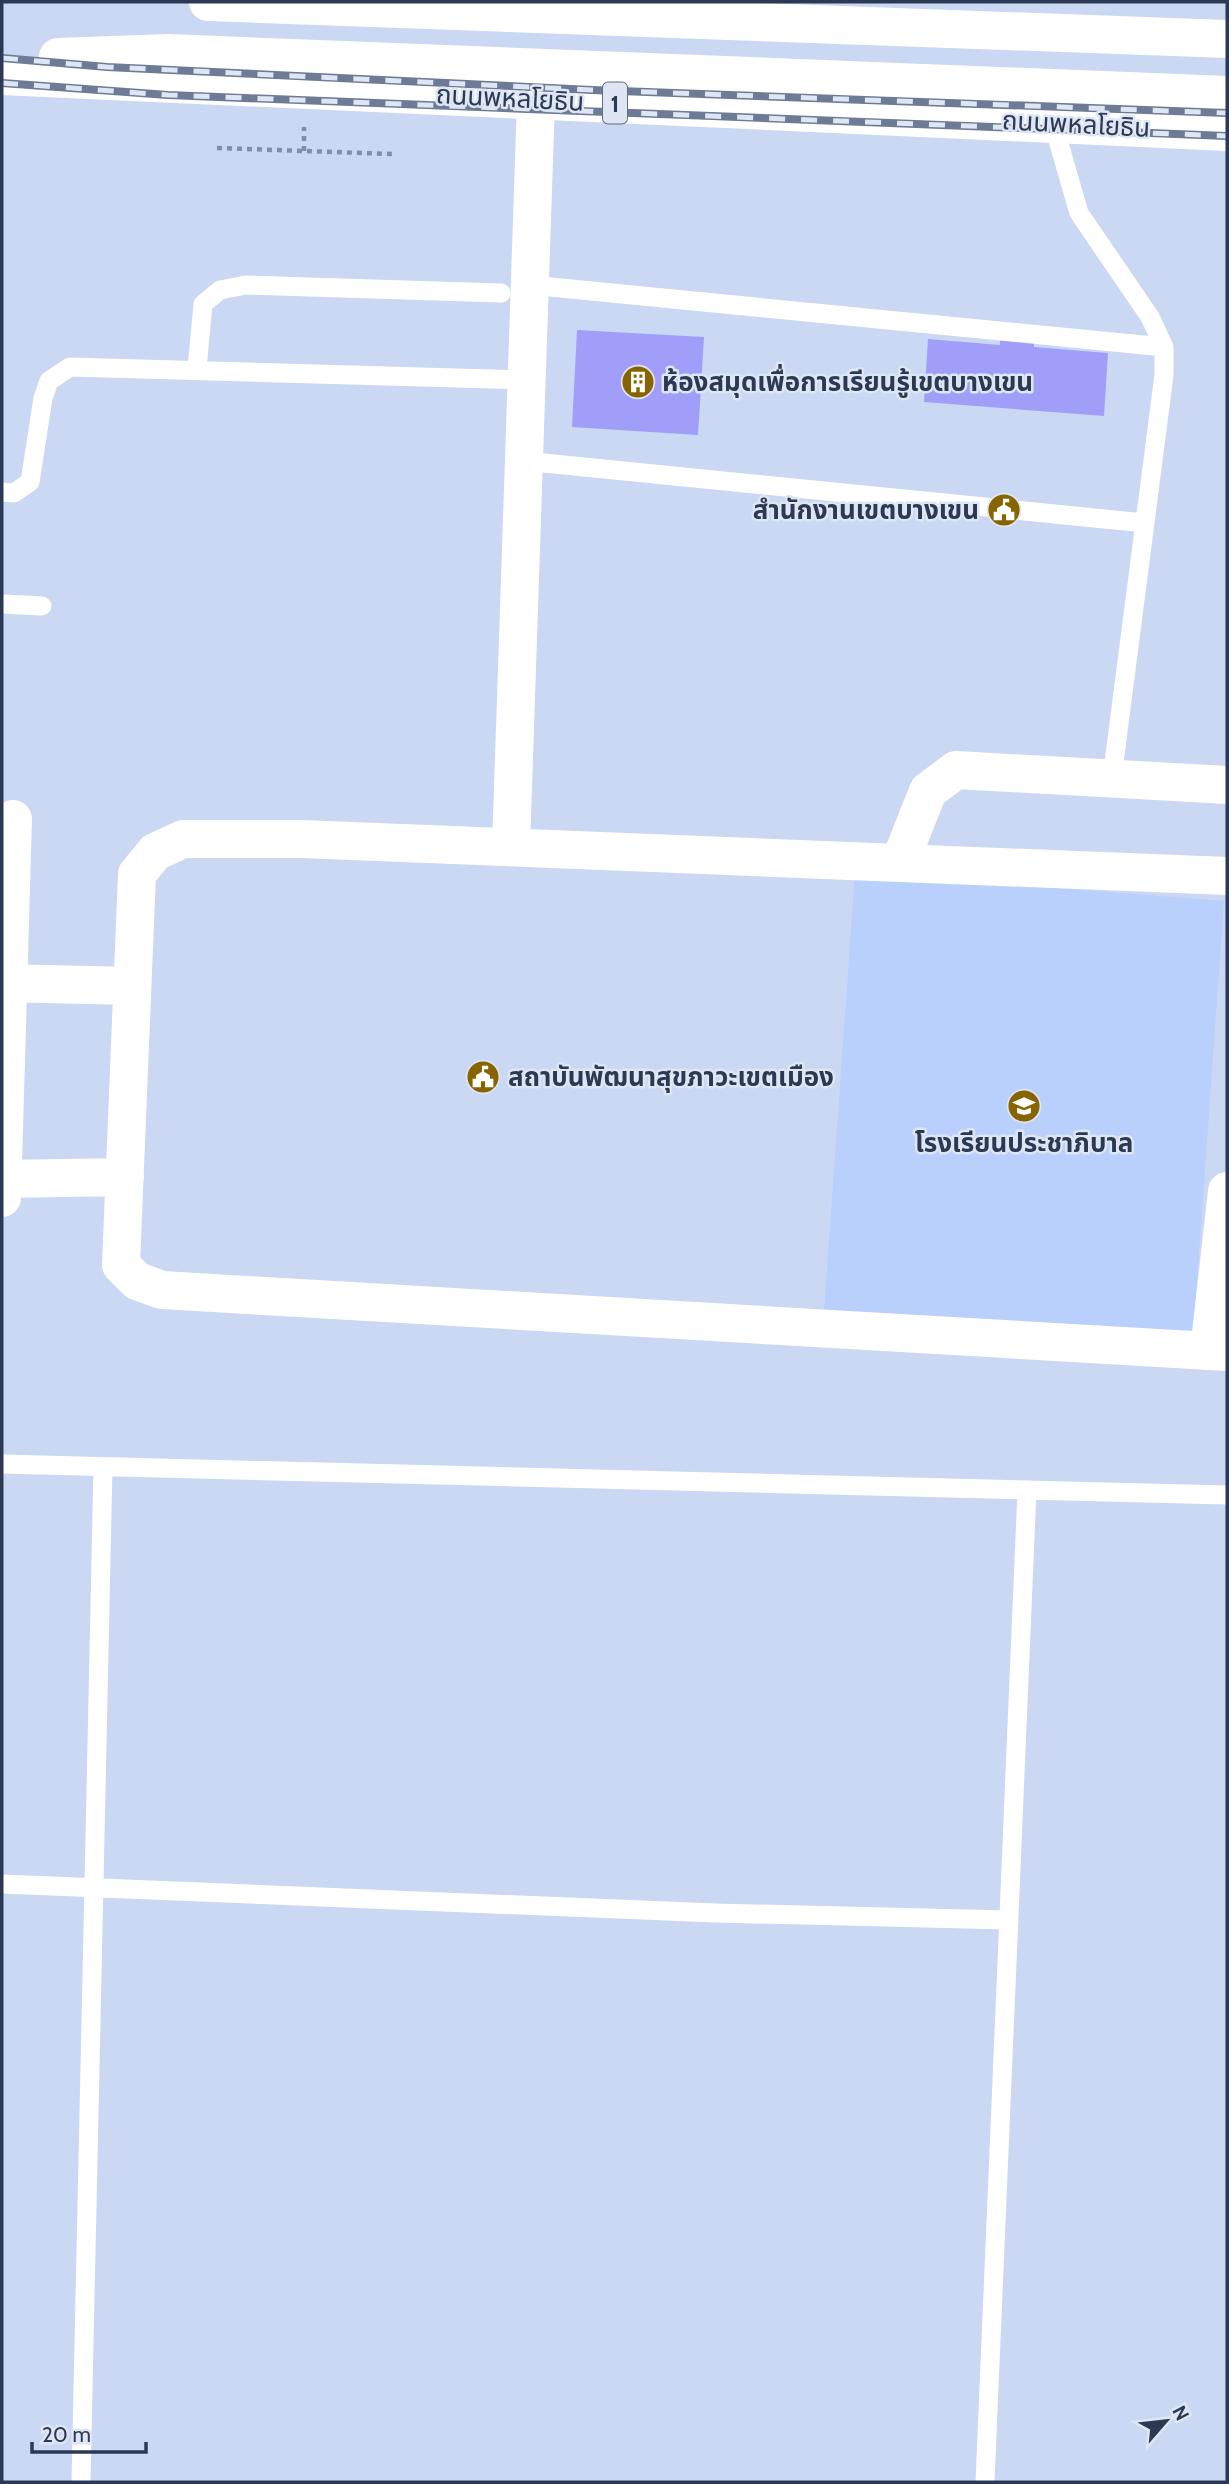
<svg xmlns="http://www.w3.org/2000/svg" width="1229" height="2484" font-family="Cabin,'Noto Sans Thai',sans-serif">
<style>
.built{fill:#b9d0fc}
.building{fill:#a09ef8}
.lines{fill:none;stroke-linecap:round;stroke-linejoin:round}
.path{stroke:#808ea9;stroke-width:4.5;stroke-dasharray:5 5;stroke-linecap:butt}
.lane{stroke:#fff;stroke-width:19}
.street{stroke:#fff;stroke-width:38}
.primary{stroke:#fff;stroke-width:38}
.rail-casing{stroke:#6d7b96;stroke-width:8}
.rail{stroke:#dee5f3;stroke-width:5;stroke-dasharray:16;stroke-linecap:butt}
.labels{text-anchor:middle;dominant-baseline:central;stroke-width:5;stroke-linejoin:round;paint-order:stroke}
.shield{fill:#dee5f3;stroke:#616d84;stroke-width:2}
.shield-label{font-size:24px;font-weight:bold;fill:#2b3954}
.street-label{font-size:26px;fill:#2b3954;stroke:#dee5f3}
.poi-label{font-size:26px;font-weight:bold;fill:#2b3954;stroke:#dee5f3;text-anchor:start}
</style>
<rect width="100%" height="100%" fill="#cad8f3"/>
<path class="built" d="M 855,872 L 1224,901 L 1193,1339 L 824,1311 Z"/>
<path class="building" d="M 577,330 L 704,337 L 698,435 L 572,427 Z
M 1000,338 L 1034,341 L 1034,347 L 1108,353 L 1104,416 L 924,402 L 928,339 L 1000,345 Z"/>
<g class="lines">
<path class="path" d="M 217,148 L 392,154
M 304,151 L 304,127"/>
<path class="lane" d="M 1053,123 L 1079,213 L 1150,317 L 1164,347 L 1164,375 L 1112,778
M 530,285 L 1164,347
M 197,369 L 203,304 L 220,290 L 246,285 L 501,293
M 524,461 L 1145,523
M 2,492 L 14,493 L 30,482 L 43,398 L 49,381 L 70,367 L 527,380
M 2,604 L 42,606
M 2,1464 L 1227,1495
M 2,1884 L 715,1913 L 1008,1920
M 81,2482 L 103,1467
M 985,2482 L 1027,1490"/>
<path class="street" d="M 511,847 L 536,100
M 900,862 L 928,791 L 956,770 L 1227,785
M 1227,876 L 301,839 L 183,839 L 155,852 L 137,874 L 121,1265 L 137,1281 L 162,1290 L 1227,1352
M 2,983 L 132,986
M 2,1179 L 125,1177
M 2,1198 L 13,819
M 1209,1351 L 1227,1191"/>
<path class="primary" d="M 208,2 L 1227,39
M 58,57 L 168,53 L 1227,95
M 2,76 L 1227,132"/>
<defs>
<path id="rail" d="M 2,58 L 107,67 L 592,90 L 1227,113
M 2,83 L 168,95 L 1227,136"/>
</defs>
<use href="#rail" class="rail-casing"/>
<use href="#rail" class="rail"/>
</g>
<defs>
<symbol id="building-disc" viewBox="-11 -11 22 22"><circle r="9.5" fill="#886401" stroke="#dee5f3"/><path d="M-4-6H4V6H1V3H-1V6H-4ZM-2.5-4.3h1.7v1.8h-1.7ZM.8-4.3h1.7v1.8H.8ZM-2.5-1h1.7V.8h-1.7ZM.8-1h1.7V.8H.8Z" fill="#fff"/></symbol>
<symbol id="civic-disc" viewBox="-11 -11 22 22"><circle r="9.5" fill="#886401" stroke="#dee5f3"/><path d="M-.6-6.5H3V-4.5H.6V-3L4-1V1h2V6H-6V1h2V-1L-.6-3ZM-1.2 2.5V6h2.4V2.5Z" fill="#fff"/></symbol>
<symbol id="school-disc" viewBox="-11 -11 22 22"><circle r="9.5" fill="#886401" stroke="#dee5f3"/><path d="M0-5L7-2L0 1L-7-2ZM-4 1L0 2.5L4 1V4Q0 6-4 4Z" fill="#fff"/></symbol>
</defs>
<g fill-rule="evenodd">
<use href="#building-disc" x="619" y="363" width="38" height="38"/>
<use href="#civic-disc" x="985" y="491" width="38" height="38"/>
<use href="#civic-disc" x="464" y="1058" width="38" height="38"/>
<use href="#school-disc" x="1005" y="1087" width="38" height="38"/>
</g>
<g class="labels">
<rect class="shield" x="603" y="82.5" width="24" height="41" rx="5"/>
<g class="shield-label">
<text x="615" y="103">1</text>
</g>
<g class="street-label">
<text transform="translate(510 98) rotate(3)">ถนนพหลโยธิน</text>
<text transform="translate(1076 124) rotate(3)">ถนนพหลโยธิน</text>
</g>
<g class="poi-label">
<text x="662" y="382">ห้องสมุดเพื่อการเรียนรู้เขตบางเขน</text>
<text x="979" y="510" text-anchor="end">สำนักงานเขตบางเขน</text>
<text x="508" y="1077">สถาบันพัฒนาสุขภาวะเขตเมือง</text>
<text x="1024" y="1143" text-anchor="middle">โรงเรียนประชาภิบาล</text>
</g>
</g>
<rect width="1229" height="2484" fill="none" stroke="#2b3954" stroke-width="7"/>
<g transform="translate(1166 2421) rotate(62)" stroke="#dee5f3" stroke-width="5" paint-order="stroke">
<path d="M0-5L12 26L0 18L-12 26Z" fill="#2b3954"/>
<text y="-10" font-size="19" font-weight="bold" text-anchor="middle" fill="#2b3954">N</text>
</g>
<path d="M32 2442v10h114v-10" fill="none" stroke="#2b3954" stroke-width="3.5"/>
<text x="42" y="2442" font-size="21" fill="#2b3954" stroke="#dee5f3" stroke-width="5" paint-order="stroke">20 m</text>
</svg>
